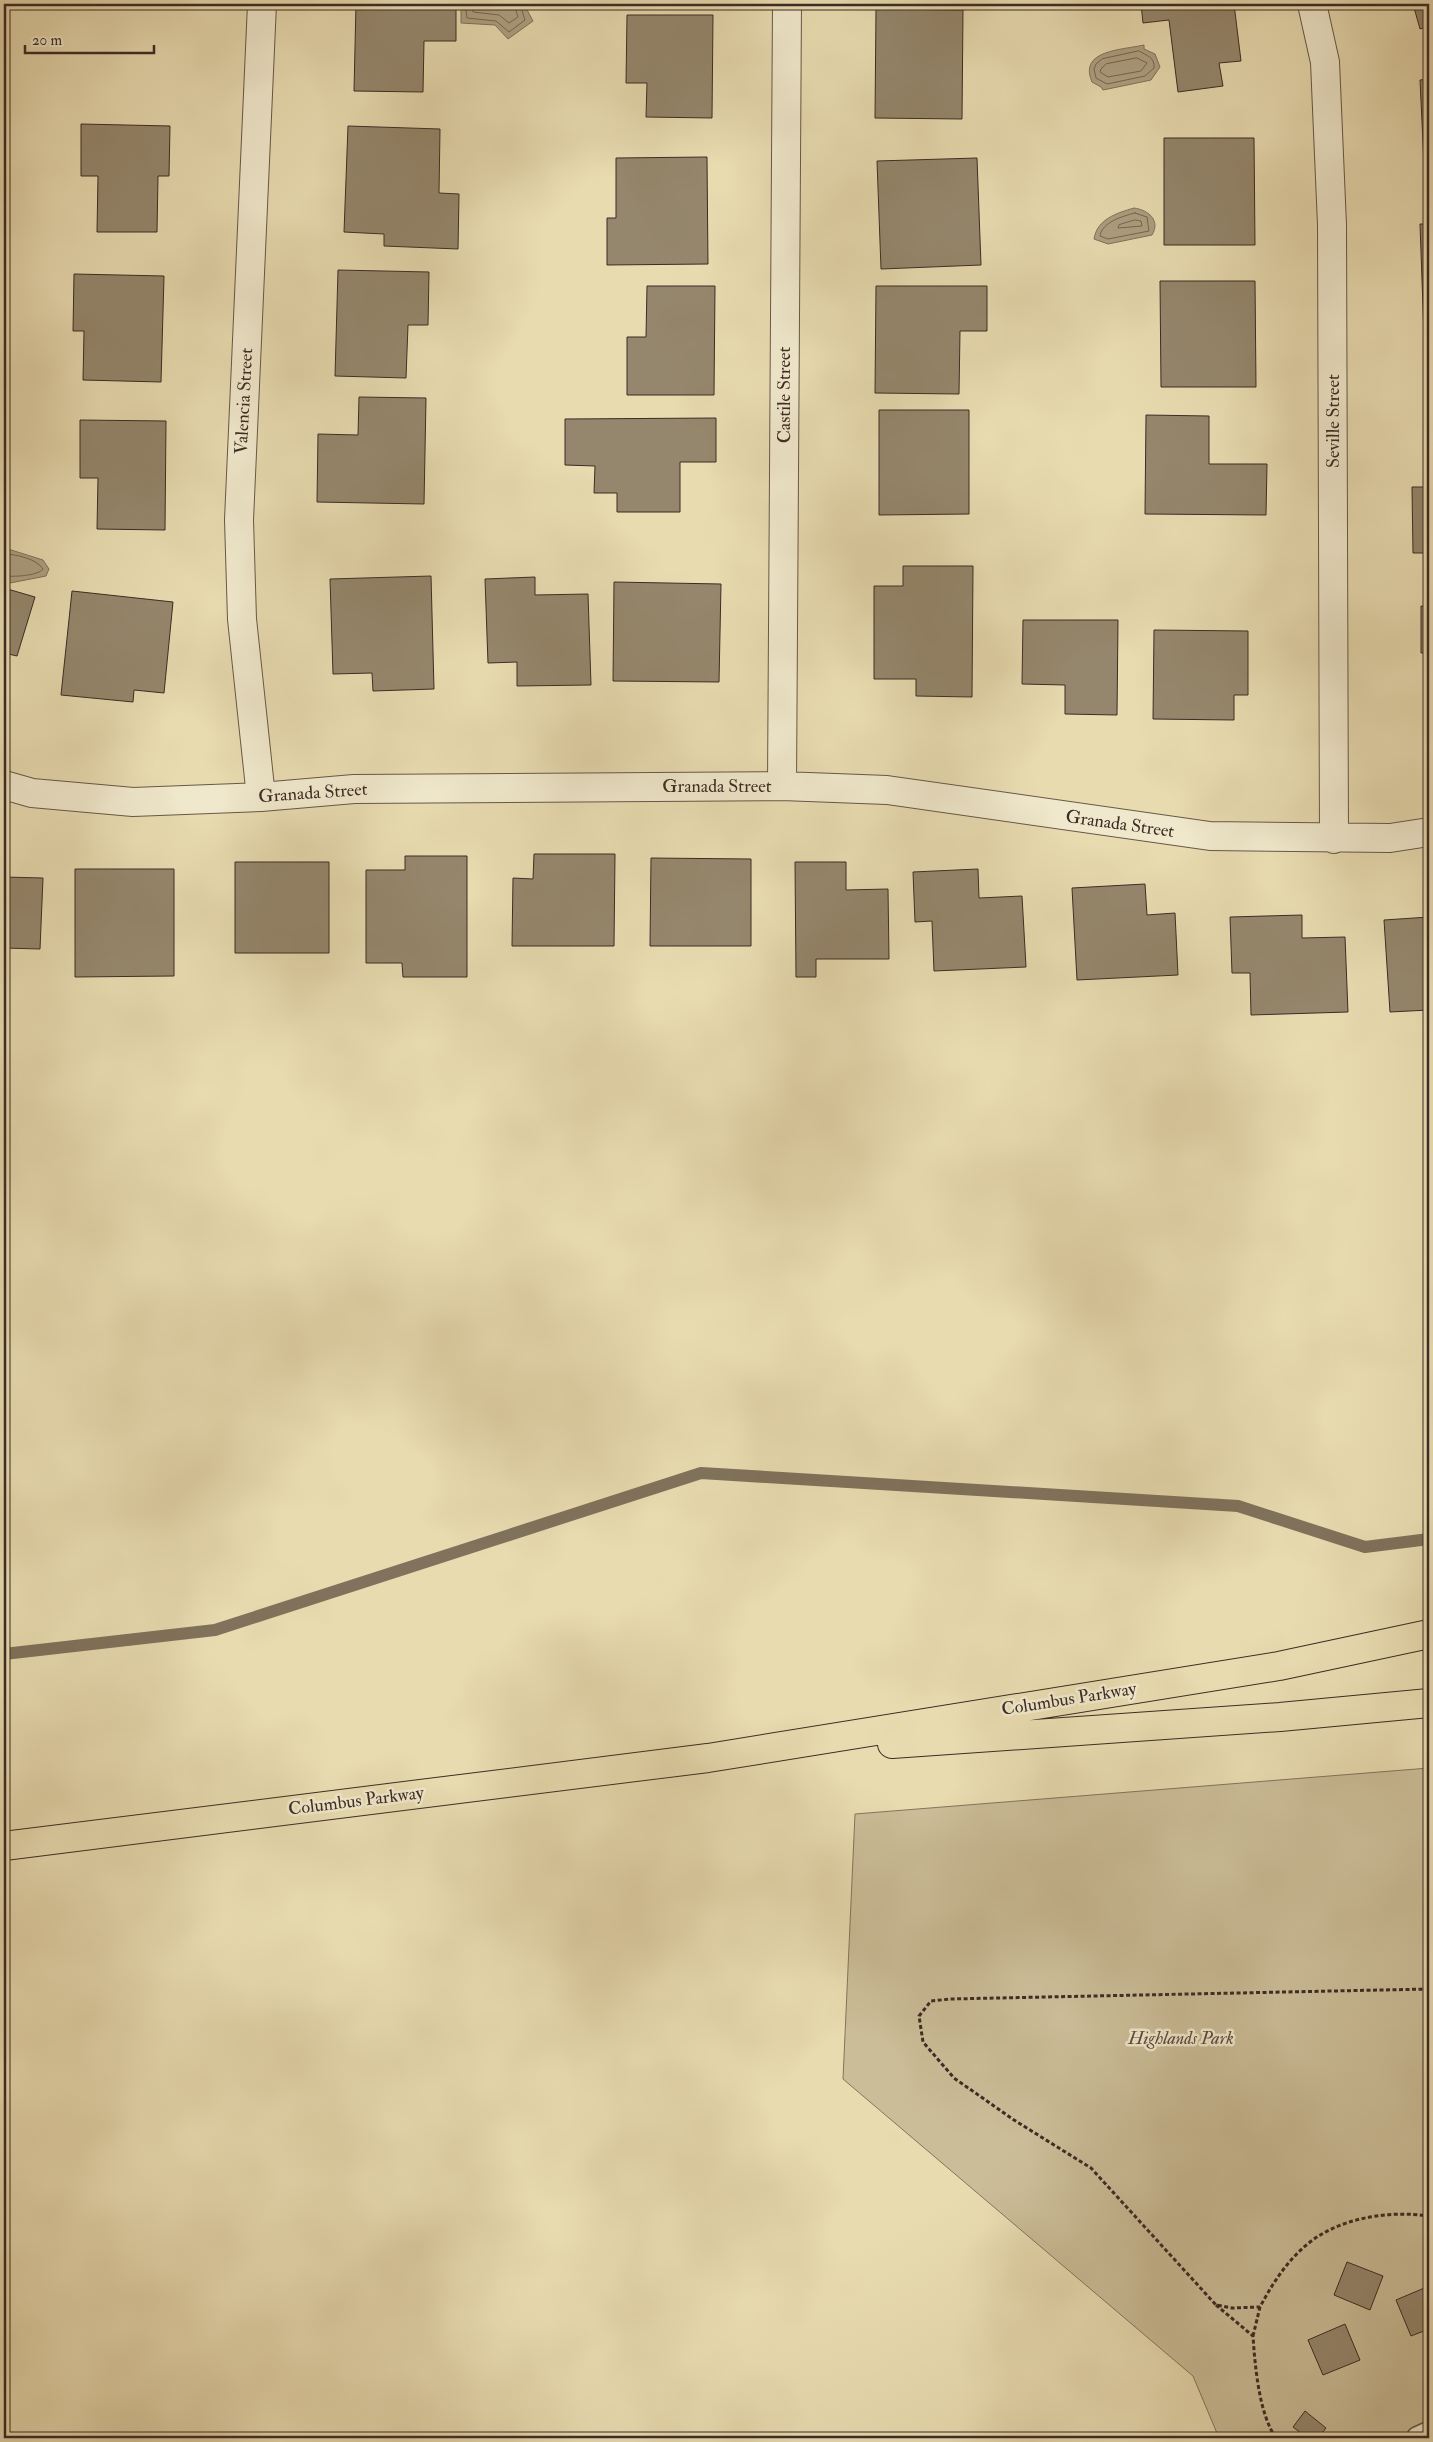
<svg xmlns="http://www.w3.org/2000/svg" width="1433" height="2442" font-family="'IM FELL Double Pica',serif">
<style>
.green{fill:#cbbd98;stroke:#84745e}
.water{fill:#aea081;stroke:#80725c}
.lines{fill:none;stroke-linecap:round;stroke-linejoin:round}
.shore{stroke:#756653;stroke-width:1}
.stream{stroke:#80725c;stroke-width:12}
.building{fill:#95876d;stroke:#3c2c25}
.lane-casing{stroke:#675848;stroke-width:25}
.street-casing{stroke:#675848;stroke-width:30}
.primary-casing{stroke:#3c2c25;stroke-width:30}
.path{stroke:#3c2c25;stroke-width:3;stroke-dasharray:4 2.5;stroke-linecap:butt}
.lane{stroke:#f0e8cc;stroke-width:22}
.street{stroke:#f0e8cc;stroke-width:28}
.primary{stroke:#e8dbb0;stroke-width:28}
.labels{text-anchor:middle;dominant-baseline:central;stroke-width:5;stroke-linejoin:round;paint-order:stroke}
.street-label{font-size:18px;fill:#3c2c25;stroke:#f0e8cc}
.park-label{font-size:18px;font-style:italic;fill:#59493c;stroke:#f0e8cc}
</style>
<rect width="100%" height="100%" fill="#e8dbb0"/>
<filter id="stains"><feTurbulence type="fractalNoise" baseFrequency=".004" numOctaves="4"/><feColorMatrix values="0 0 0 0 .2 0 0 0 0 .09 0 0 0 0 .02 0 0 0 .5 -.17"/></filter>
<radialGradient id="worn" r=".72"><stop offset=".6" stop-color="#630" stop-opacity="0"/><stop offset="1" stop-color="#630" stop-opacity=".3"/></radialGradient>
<path class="green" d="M 1429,1768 L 1429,2438 L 1219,2438 L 1193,2376 L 843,2079 L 855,1814 Z"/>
<path class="water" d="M 461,4 L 524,4 L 533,21 L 508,39 L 495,25 L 461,23 Z
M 1144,45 L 1144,49 L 1155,54 L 1160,67 L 1151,80 L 1103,90 L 1101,87 L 1092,82 C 1078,50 1122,50 1144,45 Z
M 1134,208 C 1148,210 1161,220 1152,235 L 1108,244 L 1094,239 C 1097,219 1117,213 1134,208 Z
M 8,549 L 43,560 L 49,569 L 46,576 L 10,583 L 4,580 L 4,550 Z"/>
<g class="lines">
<path class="shore" d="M 465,4 L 467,18 L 496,21 L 509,32 L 525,20 L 520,4
M 472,4 L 473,12 L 499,15 L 509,23 L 518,17 L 514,4
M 1139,51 C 1147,56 1155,57 1154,68 L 1145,76 L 1107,84 L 1096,78 L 1094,69 L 1096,64 L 1102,59 Z
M 1137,58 L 1147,63 L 1141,71 L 1108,77 L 1100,72 L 1101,69 L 1106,64 Z
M 1135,213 L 1147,217 L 1149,231 L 1108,239 L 1100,236 C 1102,222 1123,216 1135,213 Z
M 1135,220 L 1141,221 L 1142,226 L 1118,228 L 1119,225 Z
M 4,554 C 16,554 37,559 43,569 C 38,576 12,577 4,576"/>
<path class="stream" d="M 4,1654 L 215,1630 L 701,1473 L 1238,1506 L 1365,1547 L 1429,1539"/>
</g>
<path class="building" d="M 356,4 L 456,4 L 456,41 L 424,41 L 423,92 L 354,91 Z
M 1141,4 L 1234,4 L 1241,61 L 1219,63 L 1223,86 L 1178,92 L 1169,20 L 1143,23 Z
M 1413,4 L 1429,4 L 1429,26 L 1420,29 Z
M 876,9 L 963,10 L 962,119 L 875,118 Z
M 627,15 L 713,15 L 712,118 L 646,117 L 647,83 L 626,83 Z
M 1429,79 L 1429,185 L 1425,185 L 1420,80 Z
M 81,124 L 170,126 L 169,176 L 158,176 L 157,232 L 97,232 L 98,176 L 81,176 Z
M 348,126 L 440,129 L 439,193 L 459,194 L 458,249 L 384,246 L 384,234 L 344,232 Z
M 1164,138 L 1254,138 L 1255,245 L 1164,245 Z
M 707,157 L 708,264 L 607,265 L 607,218 L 616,218 L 616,158 Z
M 977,158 L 981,265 L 881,269 L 877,161 Z
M 1420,224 L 1429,224 L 1429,334 L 1424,335 Z
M 338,270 L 429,272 L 428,325 L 408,325 L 406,378 L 335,376 Z
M 74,274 L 164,276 L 161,382 L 83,380 L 84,331 L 73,331 Z
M 1160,281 L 1255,281 L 1256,387 L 1161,387 Z
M 647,286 L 715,286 L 714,395 L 627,395 L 627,337 L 646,337 Z
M 876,286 L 987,286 L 987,331 L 960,331 L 959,394 L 875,393 Z
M 359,397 L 426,398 L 424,504 L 317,502 L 318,434 L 358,435 Z
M 879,410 L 969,410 L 969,514 L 879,515 Z
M 1146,415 L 1209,416 L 1209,464 L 1267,464 L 1266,515 L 1145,514 Z
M 716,418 L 716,462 L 680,462 L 680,512 L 617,512 L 617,493 L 594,493 L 595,466 L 565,465 L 565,419 Z
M 80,420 L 166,421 L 165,530 L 97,529 L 98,478 L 80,478 Z
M 1412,487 L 1429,487 L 1429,553 L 1413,553 Z
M 903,566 L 973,566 L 972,697 L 916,696 L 916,679 L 874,679 L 874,586 L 903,586 Z
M 431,576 L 434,689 L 373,691 L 372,673 L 333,674 L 330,579 Z
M 535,577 L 535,595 L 588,594 L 591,685 L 517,686 L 517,662 L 488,663 L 485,579 Z
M 614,582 L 721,584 L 719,682 L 613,681 Z
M 4,588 L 35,597 L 17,656 L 4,653 Z
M 72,591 L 173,602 L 164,693 L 134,690 L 133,702 L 61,695 Z
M 1421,606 L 1429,607 L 1429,653 L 1421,653 Z
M 1023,620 L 1118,620 L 1117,715 L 1065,714 L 1065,685 L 1022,684 Z
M 1154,630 L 1248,631 L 1248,695 L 1234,695 L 1234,720 L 1153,719 Z
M 4,846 L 4,877 L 43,878 L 40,949 L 4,948 Z
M 534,854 L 615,854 L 614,946 L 512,946 L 513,878 L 533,879 Z
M 405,856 L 467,856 L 467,977 L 403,977 L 402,963 L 366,963 L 366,870 L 405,870 Z
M 651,858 L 751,859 L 751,946 L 650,946 Z
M 235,862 L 329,862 L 329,953 L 235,953 Z
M 795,862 L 846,862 L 846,890 L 888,889 L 889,959 L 816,959 L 816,977 L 796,977 Z
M 75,869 L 174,869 L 174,976 L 75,977 Z
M 978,869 L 979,898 L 1022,896 L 1026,967 L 934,971 L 932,921 L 915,922 L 913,872 Z
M 1145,884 L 1147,915 L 1175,913 L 1178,975 L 1077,980 L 1072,888 Z
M 1302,915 L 1302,938 L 1345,937 L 1348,1012 L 1251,1015 L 1250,973 L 1232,973 L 1230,917 Z
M 1429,917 L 1429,1010 L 1390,1012 L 1384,920 Z
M 1347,2262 L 1383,2276 L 1370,2310 L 1334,2295 Z
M 1429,2286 L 1429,2329 L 1411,2336 L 1396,2300 Z
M 1345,2324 L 1360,2360 L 1323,2375 L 1308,2340 Z
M 1305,2411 L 1326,2428 L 1318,2438 L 1307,2438 L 1293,2427 Z"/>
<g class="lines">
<defs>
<path id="lane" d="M 1418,2438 L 1429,2433"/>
<path id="street" d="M 1312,4 L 1325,62 L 1332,225 L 1334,839
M 4,785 L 32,793 L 133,802 L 261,797 L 354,789 L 782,786 L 887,790 L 1210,836 L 1390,838 L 1429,832
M 782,786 L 787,4
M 261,797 L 242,619 L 239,520 L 262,4"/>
<path id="primary" d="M 892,1744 L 1280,1717 L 1429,1703
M 4,1846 L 708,1758 L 1279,1666 L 1429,1634"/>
</defs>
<use href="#lane" class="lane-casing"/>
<use href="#street" class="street-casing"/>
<use href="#primary" class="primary-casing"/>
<path class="path" d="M 1429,1989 L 950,1999 L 931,2001 L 919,2016 L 923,2042 L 954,2078 L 1014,2120 L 1091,2168 L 1216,2305 L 1232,2308 L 1260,2307 C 1271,2286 1285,2264 1303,2248 C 1335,2218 1388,2210 1429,2216
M 1216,2305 L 1253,2336 C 1255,2366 1259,2414 1276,2438
M 1253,2336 L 1260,2307"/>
<use href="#lane" class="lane"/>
<use href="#street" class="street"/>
<use href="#primary" class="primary"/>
</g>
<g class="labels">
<g class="street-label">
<text transform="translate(784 395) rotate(-90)">Castile Street</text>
<text transform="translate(244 401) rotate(-87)">Valencia Street</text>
<text transform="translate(1333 421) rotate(-90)">Seville Street</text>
<text x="717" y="786">Granada Street</text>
<text transform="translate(313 793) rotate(-4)">Granada Street</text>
<text transform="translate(1120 824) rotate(8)">Granada Street</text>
<text transform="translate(1069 1699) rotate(-9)">Columbus Parkway</text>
<text transform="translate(356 1801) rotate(-7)">Columbus Parkway</text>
</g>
<g class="park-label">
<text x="1181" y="2038">Highlands Park</text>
</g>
</g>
<rect width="1433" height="2442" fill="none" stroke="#e8dbb0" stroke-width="20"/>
<rect x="5" y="5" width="1423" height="2432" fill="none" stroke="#3c2c25" stroke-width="2.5"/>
<rect x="10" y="10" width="1413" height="2422" fill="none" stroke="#3c2c25"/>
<path d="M25 45v8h129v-8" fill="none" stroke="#3c2c25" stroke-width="2.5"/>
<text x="32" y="45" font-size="15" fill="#3c2c25" stroke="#f0e8cc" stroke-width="4" paint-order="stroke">20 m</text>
<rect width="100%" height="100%" filter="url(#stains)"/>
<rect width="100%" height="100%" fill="url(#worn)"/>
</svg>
